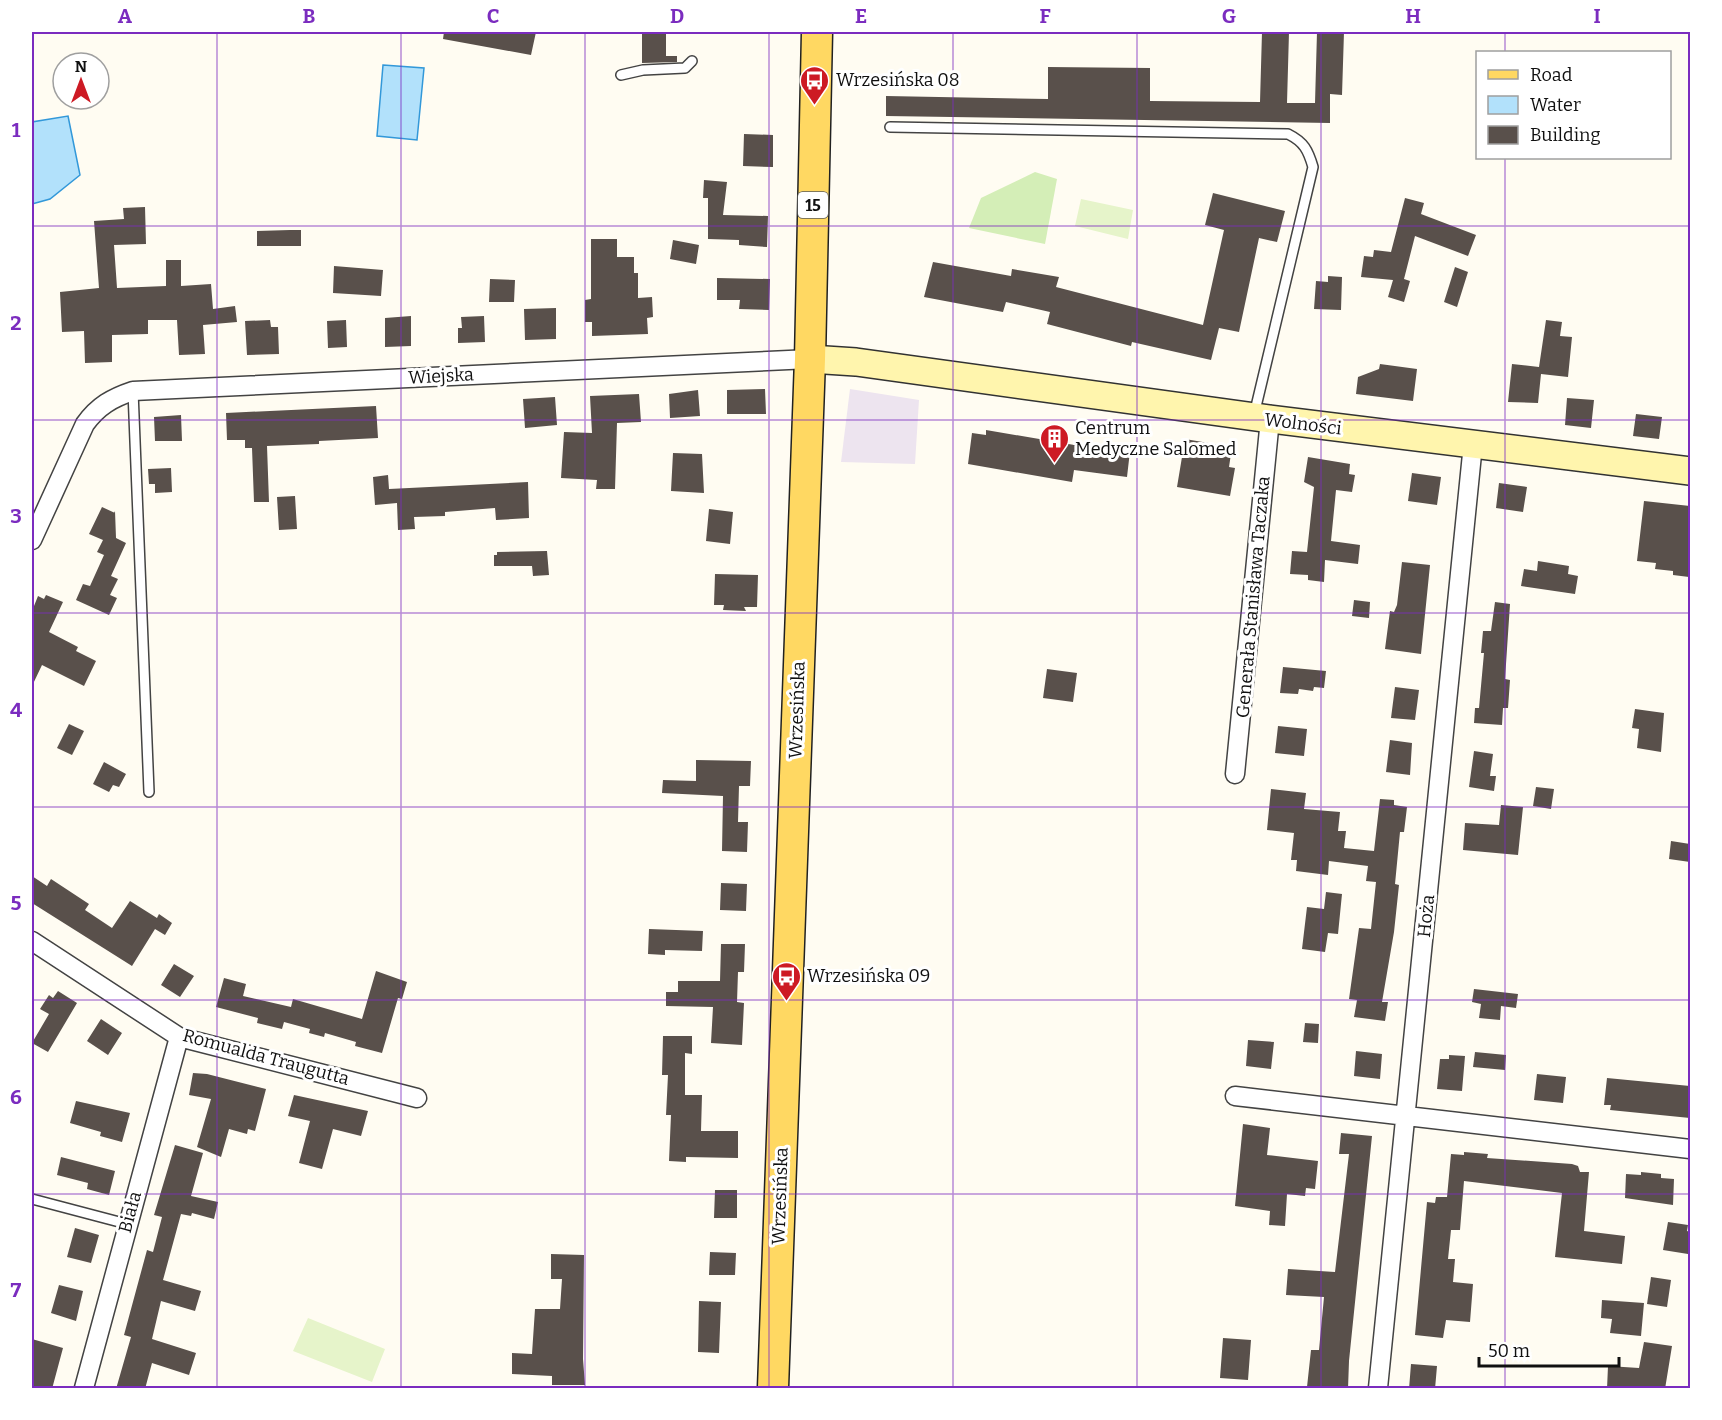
<svg xmlns="http://www.w3.org/2000/svg" width="1722" height="1420" font-family="Bitter,serif">
<style>
.industrial{fill:#ede4ef}
.green{fill:#d4eeb7}
.pitch{fill:#e6f4ca}
.water{fill:#b2e1fb;stroke:#3298d9;stroke-width:1.5}
.building{fill:#59504b}
.lines{fill:none;stroke-linecap:round;stroke-linejoin:round}
.lane-casing{stroke:#434343;stroke-width:12}
.street-casing{stroke:#434343;stroke-width:21}
.secondary-casing{stroke:#323232;stroke-width:30}
.primary-casing{stroke:#212121;stroke-width:33}
.lane{stroke:#fff;stroke-width:9}
.street{stroke:#fff;stroke-width:18}
.secondary{stroke:#fff5ad;stroke-width:27}
.primary{stroke:#ffd862;stroke-width:30}
.grid{fill:none;stroke:#7b2cbf;stroke-width:1.5;stroke-opacity:0.55}
.labels{text-anchor:middle;dominant-baseline:central;stroke-width:6;stroke-linejoin:round;paint-order:stroke}
.shield{fill:#fff;stroke:#585858;stroke-width:1.5}
.shield-label{font-size:16px;font-weight:bold;fill:#101010}
.poi-label{font-size:18px;fill:#101010;stroke:#fff;text-anchor:start}
.street-label{font-size:18px;fill:#101010;stroke:#fff}
.neatline{fill:none;stroke:#7b2cbf;stroke-width:2}
.grid-label{font-size:20px;text-anchor:middle;font-weight:bold;fill:#7b2cbf}
</style>
<rect width="100%" height="100%" fill="#fffcf2"/>
<path class="industrial" d="M 850,389 L 919,400 L 915,464 L 841,462 Z"/>
<path class="green" d="M 1035,172 L 1057,179 L 1045,244 L 969,228 L 981,198 Z"/>
<path class="pitch" d="M 1081,199 L 1133,210 L 1128,239 L 1075,226 Z
M 308,1318 L 385,1349 L 372,1382 L 293,1351 Z"/>
<path class="water" d="M 383,65 L 424,68 L 417,140 L 377,136 Z
M 68,116 L 80,175 L 50,199 L 32,204 L 32,122 Z"/>
<path class="building" d="M 444,32 L 536,32 L 531,55 L 443,39 Z
M 642,32 L 666,32 L 666,56 L 677,56 L 677,62 L 642,63 Z
M 1262,32 L 1289,32 L 1287,103 L 1315,103 L 1317,32 L 1344,32 L 1342,95 L 1330,94 L 1330,123 L 886,116 L 886,96 L 1048,99 L 1048,67 L 1150,68 L 1150,101 L 1260,102 Z
M 744,134 L 773,135 L 773,167 L 743,166 Z
M 704,180 L 727,182 L 723,215 L 768,216 L 767,247 L 739,245 L 739,240 L 708,239 L 708,198 L 703,198 Z
M 1213,193 L 1285,211 L 1277,242 L 1259,238 L 1239,332 L 1219,328 L 1211,360 L 1132,342 L 1131,346 L 1047,324 L 1050,312 L 1006,302 L 1003,312 L 924,297 L 933,262 L 1011,276 L 1012,269 L 1059,277 L 1056,287 L 1203,325 L 1224,230 L 1205,225 Z
M 1405,198 L 1424,203 L 1421,214 L 1476,235 L 1468,256 L 1415,236 L 1404,279 L 1410,281 L 1404,302 L 1388,297 L 1393,280 L 1361,277 L 1364,256 L 1373,257 L 1374,250 L 1391,252 Z
M 145,207 L 146,244 L 114,245 L 117,288 L 166,286 L 166,260 L 181,260 L 181,286 L 211,284 L 213,309 L 235,306 L 237,322 L 203,325 L 205,354 L 179,355 L 177,320 L 148,320 L 148,334 L 112,335 L 112,362 L 85,363 L 84,331 L 62,332 L 60,292 L 99,288 L 94,221 L 124,219 L 123,208 Z
M 290,230 L 301,230 L 301,246 L 257,246 L 257,231 Z
M 591,239 L 617,239 L 617,257 L 634,257 L 634,273 L 638,273 L 638,298 L 652,297 L 653,317 L 647,318 L 648,334 L 592,336 L 592,322 L 585,322 L 585,300 L 591,299 Z
M 673,240 L 699,245 L 696,264 L 670,259 Z
M 334,266 L 383,270 L 381,296 L 333,293 Z
M 1455,267 L 1468,272 L 1457,307 L 1444,302 Z
M 1328,276 L 1342,277 L 1341,310 L 1314,309 L 1316,281 L 1328,282 Z
M 717,278 L 770,279 L 769,310 L 739,309 L 740,300 L 717,300 Z
M 490,279 L 515,280 L 514,302 L 489,302 Z
M 556,308 L 556,339 L 525,340 L 524,309 Z
M 411,316 L 411,346 L 385,347 L 385,318 Z
M 484,316 L 485,342 L 458,343 L 458,328 L 462,328 L 461,317 Z
M 270,320 L 271,327 L 278,327 L 279,354 L 247,355 L 245,321 Z
M 346,320 L 347,347 L 328,348 L 327,321 Z
M 1546,320 L 1562,322 L 1560,336 L 1572,337 L 1568,377 L 1541,374 L 1538,403 L 1508,402 L 1512,364 L 1539,367 Z
M 1380,364 L 1417,369 L 1413,401 L 1356,394 L 1358,377 L 1379,369 Z
M 765,389 L 766,414 L 727,414 L 727,390 Z
M 698,390 L 700,416 L 670,418 L 669,394 Z
M 639,394 L 641,422 L 617,423 L 615,489 L 596,489 L 597,480 L 561,478 L 564,432 L 592,433 L 590,396 Z
M 555,397 L 557,425 L 525,428 L 523,399 Z
M 1567,398 L 1594,400 L 1591,428 L 1565,425 Z
M 376,406 L 378,438 L 319,441 L 319,444 L 267,446 L 269,502 L 254,502 L 252,448 L 245,448 L 245,440 L 227,440 L 226,413 Z
M 1636,414 L 1662,417 L 1659,439 L 1633,436 Z
M 181,415 L 182,441 L 155,441 L 154,417 Z
M 986,430 L 1086,447 L 1087,445 L 1130,451 L 1127,477 L 1074,470 L 1072,482 L 968,464 L 972,433 L 986,435 Z
M 1185,439 L 1232,447 L 1229,467 L 1235,468 L 1230,496 L 1177,487 Z
M 673,453 L 702,454 L 704,493 L 671,491 Z
M 1308,457 L 1350,464 L 1349,474 L 1355,475 L 1352,492 L 1336,490 L 1331,541 L 1360,545 L 1358,564 L 1325,560 L 1324,582 L 1308,580 L 1308,575 L 1290,574 L 1292,551 L 1307,552 L 1314,487 L 1304,482 Z
M 171,468 L 172,492 L 155,493 L 155,484 L 149,484 L 148,469 Z
M 1412,473 L 1441,477 L 1437,505 L 1408,501 Z
M 388,475 L 389,489 L 528,482 L 529,518 L 496,520 L 495,508 L 445,512 L 445,516 L 414,517 L 415,529 L 398,530 L 397,503 L 375,505 L 373,477 Z
M 1499,483 L 1527,487 L 1523,512 L 1496,508 Z
M 295,496 L 297,529 L 279,530 L 277,497 Z
M 1644,501 L 1690,506 L 1689,577 L 1673,575 L 1673,571 L 1655,569 L 1656,563 L 1637,561 Z
M 102,507 L 115,513 L 113,516 L 115,511 L 116,538 L 126,543 L 111,576 L 118,579 L 110,595 L 117,598 L 109,615 L 76,600 L 83,584 L 90,586 L 104,555 L 97,552 L 103,540 L 89,534 Z
M 709,509 L 733,512 L 730,544 L 706,541 Z
M 547,551 L 549,575 L 533,576 L 532,566 L 494,566 L 494,555 L 497,555 L 497,552 Z
M 1538,561 L 1569,566 L 1568,574 L 1578,576 L 1575,594 L 1521,586 L 1524,569 L 1537,571 Z
M 1402,562 L 1430,565 L 1421,654 L 1385,649 L 1390,611 L 1394,612 L 1397,605 Z
M 715,574 L 758,575 L 757,607 L 744,607 L 746,611 L 723,610 L 724,605 L 714,605 Z
M 46,595 L 63,602 L 49,632 L 78,647 L 76,651 L 96,661 L 84,686 L 42,665 L 32,686 L 32,611 L 38,596 L 44,599 Z
M 1354,600 L 1370,602 L 1369,618 L 1352,616 Z
M 1495,602 L 1510,604 L 1505,679 L 1510,680 L 1508,708 L 1503,708 L 1502,725 L 1474,723 L 1475,708 L 1479,708 L 1484,653 L 1481,653 L 1483,631 L 1491,631 Z
M 1283,667 L 1326,671 L 1324,688 L 1314,687 L 1313,691 L 1299,689 L 1298,694 L 1280,693 Z
M 1047,669 L 1077,673 L 1073,702 L 1043,698 Z
M 1395,687 L 1419,690 L 1415,720 L 1391,718 Z
M 1635,709 L 1664,713 L 1661,752 L 1637,748 L 1639,729 L 1632,728 Z
M 69,724 L 84,731 L 72,755 L 57,748 Z
M 1278,726 L 1307,729 L 1304,756 L 1275,753 Z
M 1390,740 L 1412,743 L 1410,775 L 1386,772 Z
M 1474,751 L 1493,754 L 1490,776 L 1496,776 L 1494,791 L 1469,787 Z
M 696,760 L 751,761 L 750,786 L 739,786 L 738,822 L 748,822 L 747,852 L 722,851 L 723,796 L 662,793 L 663,780 L 696,781 Z
M 104,762 L 126,774 L 119,787 L 113,785 L 109,792 L 93,784 Z
M 1536,787 L 1554,789 L 1551,809 L 1533,806 Z
M 1271,789 L 1306,793 L 1304,809 L 1340,812 L 1338,831 L 1346,831 L 1344,848 L 1374,851 L 1380,799 L 1394,800 L 1394,805 L 1407,807 L 1404,832 L 1400,832 L 1395,884 L 1399,885 L 1394,932 L 1382,1002 L 1388,1002 L 1385,1021 L 1354,1017 L 1357,1000 L 1349,999 L 1359,928 L 1371,929 L 1376,882 L 1366,881 L 1368,866 L 1329,861 L 1328,875 L 1296,871 L 1297,860 L 1291,860 L 1294,833 L 1267,830 Z
M 1501,805 L 1523,807 L 1518,855 L 1463,850 L 1465,823 L 1499,825 Z
M 1671,841 L 1690,844 L 1690,862 L 1669,859 Z
M 32,876 L 47,886 L 51,879 L 89,904 L 85,910 L 112,928 L 130,901 L 157,918 L 159,914 L 172,923 L 165,935 L 155,929 L 132,966 L 32,903 Z
M 721,883 L 747,884 L 746,911 L 720,910 Z
M 1326,892 L 1342,894 L 1338,934 L 1328,933 L 1325,952 L 1302,949 L 1307,907 L 1324,909 Z
M 649,929 L 703,931 L 702,951 L 665,950 L 665,955 L 648,954 Z
M 721,944 L 745,944 L 744,972 L 738,972 L 737,1002 L 744,1003 L 742,1045 L 711,1043 L 713,1007 L 666,1006 L 666,992 L 678,992 L 678,981 L 720,981 Z
M 174,964 L 194,976 L 180,997 L 161,985 Z
M 376,971 L 407,982 L 402,999 L 398,998 L 382,1053 L 355,1046 L 356,1042 L 325,1033 L 324,1037 L 309,1033 L 310,1029 L 284,1022 L 282,1029 L 257,1023 L 258,1018 L 216,1007 L 224,978 L 246,984 L 243,996 L 291,1007 L 293,999 L 362,1019 Z
M 1474,989 L 1518,994 L 1516,1008 L 1501,1006 L 1500,1020 L 1479,1018 L 1481,1004 L 1472,1002 Z
M 58,991 L 77,1003 L 48,1052 L 32,1043 L 49,1014 L 40,1009 L 49,995 L 53,998 Z
M 101,1019 L 122,1033 L 108,1055 L 87,1041 Z
M 1305,1023 L 1319,1024 L 1318,1043 L 1303,1042 Z
M 663,1036 L 692,1036 L 692,1054 L 685,1053 L 685,1095 L 702,1095 L 701,1131 L 738,1131 L 738,1158 L 686,1157 L 686,1162 L 669,1161 L 671,1115 L 666,1115 L 668,1075 L 662,1075 Z
M 1248,1040 L 1274,1042 L 1271,1069 L 1246,1066 Z
M 1356,1051 L 1382,1054 L 1380,1079 L 1354,1076 Z
M 1475,1052 L 1506,1055 L 1505,1070 L 1473,1067 Z
M 1449,1055 L 1465,1056 L 1462,1091 L 1437,1089 L 1440,1059 L 1449,1059 Z
M 193,1073 L 207,1074 L 266,1089 L 255,1131 L 248,1129 L 247,1134 L 229,1129 L 221,1157 L 197,1147 L 211,1099 L 189,1095 Z
M 1537,1074 L 1566,1077 L 1563,1103 L 1534,1100 Z
M 1607,1078 L 1690,1086 L 1690,1118 L 1610,1110 L 1611,1105 L 1604,1105 Z
M 294,1095 L 368,1111 L 361,1136 L 333,1129 L 322,1169 L 299,1163 L 310,1121 L 288,1116 Z
M 76,1101 L 130,1113 L 122,1142 L 100,1136 L 101,1132 L 70,1123 Z
M 1243,1124 L 1270,1128 L 1267,1155 L 1318,1161 L 1315,1189 L 1306,1188 L 1305,1196 L 1287,1194 L 1285,1226 L 1269,1225 L 1270,1211 L 1235,1206 Z
M 1341,1133 L 1372,1136 L 1349,1361 L 1348,1389 L 1307,1387 L 1311,1350 L 1319,1350 L 1324,1297 L 1286,1295 L 1288,1269 L 1335,1272 L 1349,1154 L 1339,1154 Z
M 175,1145 L 203,1153 L 191,1196 L 218,1202 L 214,1219 L 192,1213 L 191,1216 L 181,1214 L 163,1280 L 201,1291 L 195,1311 L 161,1301 L 152,1339 L 196,1353 L 189,1375 L 152,1363 L 145,1389 L 116,1389 L 131,1337 L 124,1335 L 147,1250 L 153,1252 L 162,1217 L 154,1215 Z
M 1464,1152 L 1488,1154 L 1487,1158 L 1572,1164 L 1578,1166 L 1580,1172 L 1589,1172 L 1584,1231 L 1625,1236 L 1622,1264 L 1555,1257 L 1562,1193 L 1464,1181 L 1460,1230 L 1451,1230 L 1448,1259 L 1455,1259 L 1453,1282 L 1473,1284 L 1470,1322 L 1446,1320 L 1443,1338 L 1415,1335 L 1427,1202 L 1435,1203 L 1436,1197 L 1447,1197 L 1451,1154 L 1464,1155 Z
M 61,1157 L 115,1171 L 109,1195 L 87,1189 L 88,1183 L 57,1175 Z
M 1641,1172 L 1661,1174 L 1661,1178 L 1674,1179 L 1673,1205 L 1625,1198 L 1626,1174 L 1641,1175 Z
M 715,1190 L 737,1190 L 737,1218 L 714,1218 Z
M 1668,1222 L 1688,1225 L 1687,1231 L 1690,1232 L 1688,1254 L 1663,1250 Z
M 75,1228 L 99,1235 L 91,1263 L 67,1257 Z
M 710,1252 L 736,1253 L 735,1275 L 709,1275 Z
M 551,1254 L 584,1255 L 583,1359 L 585,1385 L 552,1385 L 552,1376 L 512,1374 L 512,1353 L 532,1354 L 535,1309 L 560,1309 L 562,1279 L 551,1279 Z
M 1651,1277 L 1671,1280 L 1667,1307 L 1647,1304 Z
M 59,1285 L 83,1291 L 76,1321 L 51,1313 Z
M 1602,1300 L 1644,1303 L 1641,1336 L 1610,1333 L 1612,1319 L 1601,1318 Z
M 699,1301 L 721,1302 L 719,1353 L 698,1352 Z
M 1223,1338 L 1251,1340 L 1248,1380 L 1220,1378 Z
M 32,1339 L 63,1348 L 52,1389 L 32,1389 Z
M 1644,1342 L 1672,1346 L 1665,1389 L 1607,1389 L 1608,1366 L 1639,1368 Z
M 1411,1364 L 1437,1366 L 1435,1389 L 1409,1389 Z"/>
<g class="lines">
<defs>
<path id="lane" d="M 621,75 L 643,70 L 685,68 L 692,61
M 890,127 L 1288,134 C 1304,142 1308,150 1313,167 L 1254,415
M 133,391 L 149,792
M 32,1199 L 127,1224"/>
<path id="street" d="M 32,540 L 85,424 C 98,406 112,398 133,391 L 810,359
M 1235,774 L 1270,419
M 32,941 L 179,1037 L 417,1098
M 1235,1096 L 1690,1149
M 84,1388 L 179,1037
M 1378,1388 L 1473,444"/>
<path id="secondary" d="M 810,359 L 856,362 L 1270,419 L 1690,471"/>
<path id="primary" d="M 773,1388 L 810,359 L 817,32"/>
</defs>
<use href="#lane" class="lane-casing"/>
<use href="#street" class="street-casing"/>
<use href="#secondary" class="secondary-casing"/>
<use href="#primary" class="primary-casing"/>
<use href="#lane" class="lane"/>
<use href="#street" class="street"/>
<use href="#secondary" class="secondary"/>
<use href="#primary" class="primary"/>
</g>
<path class="grid" d="M 217,32 L 217,1388M 401,32 L 401,1388M 585,32 L 585,1388M 769,32 L 769,1388M 953,32 L 953,1388M 1137,32 L 1137,1388M 1321,32 L 1321,1388M 1505,32 L 1505,52M 1505,158 L 1505,1388M 32,226 L 1690,226M 32,420 L 1690,420M 32,613 L 1690,613M 32,807 L 1690,807M 32,1000 L 1690,1000M 32,1194 L 1690,1194"/>
<defs>
<symbol id="bus-pin" viewBox="-11 -11 22 30"><path d="M0 17L-7.5 6A9.5 9.5 0 1 1 7.5 6Z" fill="#cd1a24" stroke="#fff"/><path d="M-5-6H5V4H4V6H2V4H-2V6H-4V4H-5ZM-3.5-4V0h7V-4ZM-3.5 1.2v1.5H-2V1.2ZM2 1.2v1.5H3.5V1.2Z" fill="#fff"/></symbol>
<symbol id="building-pin" viewBox="-11 -11 22 30"><path d="M0 17L-7.5 6A9.5 9.5 0 1 1 7.5 6Z" fill="#cd1a24" stroke="#fff"/><path d="M-4-6H4V6H1V3H-1V6H-4ZM-2.5-4.3h1.7v1.8h-1.7ZM.8-4.3h1.7v1.8H.8ZM-2.5-1h1.7V.8h-1.7ZM.8-1h1.7V.8H.8Z" fill="#fff"/></symbol>
</defs>
<g fill-rule="evenodd">
<use href="#bus-pin" x="798" y="64" width="33" height="45"/>
<use href="#building-pin" x="1038" y="422" width="33" height="45"/>
<use href="#bus-pin" x="770" y="960" width="33" height="45"/>
</g>
<g class="labels">
<rect class="shield" x="798" y="192" width="30" height="26" rx="4.5"/>
<g class="shield-label">
<text x="813" y="205">15</text>
</g>
<g class="poi-label">
<text x="836" y="80">Wrzesińska 08</text>
<text x="1075" y="428">Centrum<tspan x="1075" dy="21">Medyczne Salomed</tspan></text>
<text x="807" y="976">Wrzesińska 09</text>
</g>
<g class="street-label">
<text transform="translate(441 376) rotate(-3)">Wiejska</text>
<text transform="translate(1303 424) rotate(7)">Wolności</text>
<text transform="translate(1253 597) rotate(-85)">Generała Stanisława Taczaka</text>
<text transform="translate(797 710) rotate(-88)">Wrzesińska</text>
<text transform="translate(1426 916) rotate(-84)">Hoża</text>
<text transform="translate(266 1057) rotate(15)">Romualda Traugutta</text>
<text transform="translate(780 1196) rotate(-88)">Wrzesińska</text>
<text transform="translate(130 1212) rotate(-75)">Biała</text>
</g>
</g>
<rect width="1722" height="1420" fill="none" stroke="#ffffff" stroke-width="66"/>
<rect x="1476" y="51" width="195" height="108" fill="#ffffff" stroke="#9f9f9f" stroke-width="1.5"/>
<rect x="1488" y="70" width="30" height="9" fill="#ffd862" stroke="#9f9f9f" stroke-width="1.5"/>
<text x="1530" y="81" font-size="18" fill="#101010">Road</text>
<rect x="1488" y="96" width="30" height="18" fill="#b2e1fb" stroke="#9f9f9f" stroke-width="1.5"/>
<text x="1530" y="111" font-size="18" fill="#101010">Water</text>
<rect x="1488" y="126" width="30" height="18" fill="#59504b" stroke="#9f9f9f" stroke-width="1.5"/>
<text x="1530" y="141" font-size="18" fill="#101010">Building</text>
<g transform="translate(81 81)"><circle r="28" fill="#ffffff" stroke="#9f9f9f" stroke-width="1.5"/>
<path d="M0-4.5L10 22L0 15L-10 22Z" fill="#cd1a24"/>
<text y="-9" font-size="16" font-weight="bold" text-anchor="middle" fill="#101010">N</text>
</g>
<path d="M1479 1357v9h140v-9" fill="none" stroke="#101010" stroke-width="3"/>
<text x="1488" y="1357" font-size="18" fill="#101010" stroke="#ffffff" stroke-width="4.5" paint-order="stroke">50 m</text>
<rect x="33" y="33" width="1656" height="1354" class="neatline"/>
<g class="grid-label">
<text x="125" y="23">A</text>
<text x="309" y="23">B</text>
<text x="493" y="23">C</text>
<text x="677" y="23">D</text>
<text x="861" y="23">E</text>
<text x="1045" y="23">F</text>
<text x="1229" y="23">G</text>
<text x="1413" y="23">H</text>
<text x="1597" y="23">I</text>
<text x="16" y="137">1</text>
<text x="16" y="330">2</text>
<text x="16" y="523">3</text>
<text x="16" y="717">4</text>
<text x="16" y="910">5</text>
<text x="16" y="1104">6</text>
<text x="16" y="1297">7</text>
</g>
</svg>
